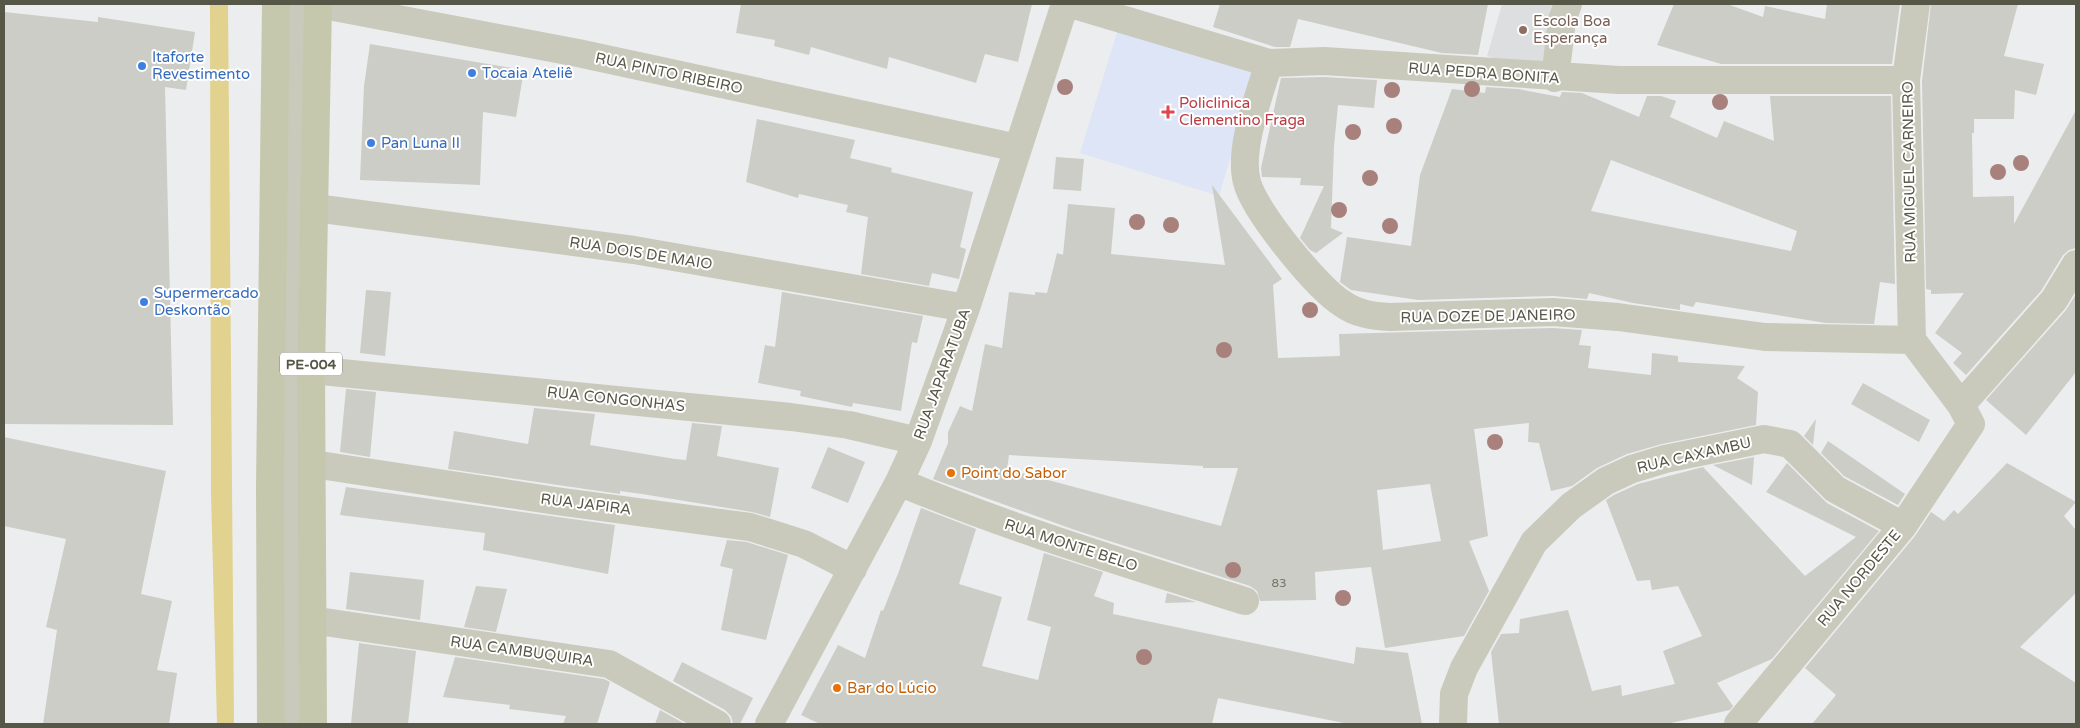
<svg xmlns="http://www.w3.org/2000/svg" width="2080" height="728" font-family="'Varela Round',sans-serif">
<style>
.education{fill:#dddedf}
.medical{fill:#dde5f7}
.water{fill:#e1d28f}
.building{fill:#cccdc6;fill-rule:evenodd}
.lines{fill:none;stroke-linecap:round;stroke-linejoin:round}
.street{stroke:#c9cabc;stroke-width:28}
.primary{stroke:#c6c8ae;stroke-width:28}
.tree{fill:#a8817d}
.education-dot{fill:#8d6e63;stroke:#fff;stroke-width:2}
.shop-dot{fill:#3f7fe0;stroke:#fff;stroke-width:2}
.health-dot{fill:#e0444e;stroke:#fff;stroke-width:2}
.food-dot{fill:#e8710a;stroke:#fff;stroke-width:2}
.labels{text-anchor:middle;dominant-baseline:central;stroke-width:4;stroke-linejoin:round;paint-order:stroke}
.number-label{font-size:12px;fill:#747466}
.shield{fill:#fff;stroke:#89897e;stroke-width:1}
.shield-label{font-size:14px;font-weight:bold;fill:#565746}
.education-label{font-size:15px;fill:#785e54;stroke:#fff;text-anchor:start}
.shop-label{font-size:15px;fill:#366cbe;stroke:#fff;text-anchor:start}
.street-label{font-size:15px;fill:#565746;stroke:#fff}
.health-label{font-size:15px;fill:#be3a42;stroke:#fff;text-anchor:start}
.food-label{font-size:15px;fill:#c56008;stroke:#fff;text-anchor:start}
</style>
<rect width="100%" height="100%" fill="#ecedef"/>
<path class="education" d="M 1502,4 L 1559,4 L 1540,71 L 1487,56 Z"/>
<path class="medical" d="M 1118,29 L 1256,72 L 1219,196 L 1080,153 Z"/>
<path class="water" d="M 210,4 L 228,4 L 234,724 L 217,724 L 211,493 Z"/>
<path class="building" d="M 741,4 L 1032,4 L 1018,62 L 985,54 L 976,83 L 889,57 L 887,69 L 811,47 L 809,55 L 774,46 L 775,40 L 736,33 Z
M 1220,4 L 1488,4 L 1478,55 L 1442,53 L 1298,19 L 1290,47 L 1275,47 L 1213,27 Z
M 1674,4 L 1727,4 L 1763,17 L 1765,6 L 1825,19 L 1827,4 L 1900,4 L 1892,64 L 1721,64 L 1657,45 Z
M 1931,4 L 2018,4 L 2004,56 L 2044,64 L 2036,95 L 2015,90 L 2014,119 L 1974,119 L 1974,133 L 1972,133 L 1973,197 L 2014,196 L 2014,224 L 2076,110 L 2076,248 L 2069,250 L 2063,255 L 2041,291 L 1966,375 L 1953,363 L 1962,353 L 1935,333 L 1964,293 L 1931,294 L 1931,290 L 1926,289 L 1922,81 Z
M 4,12 L 98,22 L 98,17 L 195,32 L 186,90 L 165,87 L 173,425 L 4,424 Z
M 370,44 L 524,70 L 516,117 L 483,112 L 480,185 L 360,180 L 364,86 Z
M 1324,77 L 1377,80 L 1374,108 L 1338,105 L 1334,146 L 1331,228 L 1343,233 L 1316,253 L 1310,250 L 1300,238 L 1324,186 L 1300,185 L 1301,178 L 1262,177 L 1261,168 L 1281,78 Z
M 1486,87 L 1518,89 L 1560,97 L 1562,92 L 1582,93 L 1639,117 L 1647,96 L 1661,96 L 1676,101 L 1670,117 L 1717,138 L 1724,121 L 1774,141 L 1770,96 L 1891,96 L 1895,284 L 1880,282 L 1874,324 L 1826,323 L 1696,302 L 1693,307 L 1680,304 L 1680,310 L 1633,303 L 1589,293 L 1587,299 L 1553,296 L 1418,300 L 1351,290 L 1340,282 L 1347,237 L 1411,246 L 1420,175 L 1452,89 L 1485,93 ZM 1611,160 L 1797,231 L 1791,251 L 1591,211 Z
M 757,119 L 855,140 L 850,158 L 892,168 L 891,172 L 973,192 L 960,247 L 966,249 L 959,279 L 932,273 L 929,286 L 861,274 L 868,217 L 846,212 L 848,205 L 799,194 L 798,198 L 746,182 Z
M 1056,157 L 1084,159 L 1081,191 L 1053,189 Z
M 1212,185 L 1282,279 L 1273,285 L 1278,358 L 1340,356 L 1339,334 L 1553,328 L 1582,330 L 1579,345 L 1591,346 L 1588,368 L 1651,375 L 1652,353 L 1678,356 L 1678,362 L 1745,366 L 1737,378 L 1758,392 L 1756,425 L 1662,444 L 1627,454 L 1597,468 L 1572,486 L 1551,491 L 1539,443 L 1528,442 L 1529,423 L 1474,429 L 1488,536 L 1469,541 L 1489,591 L 1464,636 L 1385,648 L 1371,567 L 1315,572 L 1316,600 L 1260,601 L 1257,591 L 1250,586 L 1075,530 L 933,479 L 948,443 L 948,432 L 960,406 L 972,411 L 985,344 L 1002,348 L 1009,292 L 1035,295 L 1035,292 L 1047,293 L 1057,253 L 1063,255 L 1068,204 L 1115,208 L 1111,254 L 1225,265 ZM 1009,455 L 1203,466 L 1203,468 L 1238,468 L 1221,526 L 1007,469 ZM 1430,484 L 1441,541 L 1383,550 L 1377,490 Z
M 366,290 L 391,292 L 385,356 L 360,353 Z
M 782,292 L 923,316 L 917,343 L 912,342 L 901,411 L 853,403 L 852,407 L 800,396 L 801,391 L 758,383 L 765,345 L 775,347 Z
M 2076,294 L 2076,372 L 2026,435 L 1986,400 L 2066,310 Z
M 1863,383 L 1930,420 L 1919,442 L 1851,404 Z
M 346,389 L 376,392 L 370,457 L 340,452 Z
M 534,408 L 595,414 L 590,445 L 675,459 L 686,460 L 692,423 L 722,426 L 717,456 L 779,468 L 770,517 L 752,512 L 642,494 L 620,491 L 620,494 L 448,469 L 454,431 L 528,444 Z
M 1816,419 L 1813,445 L 1804,436 Z
M 4,437 L 166,471 L 141,594 L 172,601 L 157,670 L 177,673 L 169,724 L 43,724 L 57,630 L 46,627 L 66,539 L 4,526 Z
M 1828,441 L 1905,494 L 1898,505 L 1844,476 L 1821,453 Z
M 828,447 L 865,462 L 848,503 L 811,488 Z
M 1754,457 L 1752,485 L 1713,465 Z
M 1787,463 L 1827,503 L 1879,531 L 1772,659 L 1717,683 L 1733,706 L 1730,710 L 1666,724 L 1499,724 L 1491,652 L 1501,634 L 1519,633 L 1520,619 L 1568,610 L 1592,691 L 1621,685 L 1622,696 L 1675,684 L 1663,651 L 1702,636 L 1678,586 L 1652,590 L 1650,580 L 1637,581 L 1606,500 L 1614,495 L 1638,484 L 1703,467 L 1805,576 L 1856,537 L 1766,492 Z
M 2007,463 L 2076,502 L 2064,516 L 2076,530 L 2076,593 L 2020,647 L 2076,683 L 2076,724 L 1812,724 L 1836,695 L 1805,668 L 1915,536 L 1931,512 L 1944,521 L 1954,510 L 1958,514 Z
M 346,487 L 615,525 L 608,574 L 483,550 L 485,533 L 340,515 Z
M 921,508 L 976,529 L 959,584 L 1002,597 L 982,666 L 1038,680 L 1051,627 L 1027,620 L 1044,553 L 1103,572 L 1094,596 L 1114,603 L 1113,614 L 1354,664 L 1356,647 L 1408,653 L 1422,724 L 1349,724 L 1218,698 L 1212,724 L 820,724 L 801,715 L 838,645 L 865,658 L 881,610 L 883,611 L 899,571 Z
M 727,540 L 747,542 L 788,555 L 766,640 L 721,630 L 733,569 L 720,566 Z
M 350,572 L 424,580 L 420,620 L 346,609 Z
M 476,586 L 507,589 L 496,632 L 464,627 Z
M 1167,593 L 1196,602 L 1198,602 L 1165,603 Z
M 359,643 L 416,651 L 408,724 L 351,724 Z
M 455,657 L 604,679 L 610,682 L 597,724 L 563,724 L 566,716 L 509,709 L 510,705 L 443,697 Z
M 682,662 L 753,698 L 740,724 L 733,724 L 731,716 L 725,710 L 673,681 Z
M 660,710 L 685,724 L 655,724 Z"/>
<g class="lines">
<path class="street" d="M 318,4 L 578,53 L 1018,148
M 1071,4 L 1269,63 L 1324,61 L 1619,80 L 1906,80
M 1269,63 C 1259,96 1238,149 1247,182 C 1254,211 1318,289 1343,304 C 1357,314 1373,316 1390,317 L 1553,312 L 1618,317 L 1765,337 L 1912,340
M 1555,78 L 1562,20 L 1568,4
M 315,208 L 634,250 L 966,308
M 1912,340 L 1906,80 L 1916,4
M 311,370 L 791,417 L 849,425 L 918,441
M 1961,405 L 2054,300 L 2076,264
M 313,464 L 556,501 L 750,527 L 804,544 L 853,569
M 899,482 C 1011,529 1128,564 1245,601
M 311,620 L 609,664 L 717,724
M 296,724 L 290,289 L 296,216 L 302,4
M 769,724 L 899,482 L 918,441 L 966,308 L 1065,4
M 1453,724 L 1454,694 L 1464,668 L 1534,542 L 1571,506 L 1606,481 L 1632,469 L 1665,459 L 1764,439 L 1790,444 L 1835,489 L 1903,526
M 1738,724 L 1903,526 L 1971,424 L 1961,405 L 1912,340"/>
<path class="primary" d="M 271,724 L 270,486 L 276,4
M 313,724 L 311,370 L 318,4"/>
</g>
<g class="tree">
<circle cx="1065" cy="87" r="8"/>
<circle cx="1472" cy="89" r="8"/>
<circle cx="1392" cy="90" r="8"/>
<circle cx="1720" cy="102" r="8"/>
<circle cx="1394" cy="126" r="8"/>
<circle cx="1353" cy="132" r="8"/>
<circle cx="2021" cy="163" r="8"/>
<circle cx="1998" cy="172" r="8"/>
<circle cx="1370" cy="178" r="8"/>
<circle cx="1339" cy="210" r="8"/>
<circle cx="1137" cy="222" r="8"/>
<circle cx="1171" cy="225" r="8"/>
<circle cx="1390" cy="226" r="8"/>
<circle cx="1310" cy="310" r="8"/>
<circle cx="1224" cy="350" r="8"/>
<circle cx="1495" cy="442" r="8"/>
<circle cx="1233" cy="570" r="8"/>
<circle cx="1343" cy="598" r="8"/>
<circle cx="1144" cy="657" r="8"/>
</g>
<circle class="education-dot" cx="1523" cy="30" r="5"/>
<g class="shop-dot">
<circle cx="142" cy="66" r="5"/>
<circle cx="472" cy="73" r="5"/>
<circle cx="371" cy="143" r="5"/>
<circle cx="144" cy="302" r="5"/>
</g>
<path class="health-dot" d="M1165.5 104.5h5v5h5v5h-5v5h-5v-5h-5v-5h5z"/>
<g class="food-dot">
<circle cx="951" cy="473" r="5"/>
<circle cx="837" cy="688" r="5"/>
</g>
<g class="labels">
<g class="number-label">
<text x="1279" y="583">83</text>
</g>
<rect class="shield" x="280" y="352.5" width="62" height="23" rx="4"/>
<g class="shield-label">
<text x="311" y="364">PE-004</text>
</g>
<g class="education-label">
<text x="1533" y="21">Escola Boa<tspan x="1533" dy="17">Esperança</tspan></text>
</g>
<g class="shop-label">
<text x="152" y="57">Itaforte<tspan x="152" dy="17">Revestimento</tspan></text>
<text x="482" y="73">Tocaia Ateliê</text>
<text x="381" y="143">Pan Luna II</text>
<text x="154" y="293">Supermercado<tspan x="154" dy="17">Deskontão</tspan></text>
</g>
<g class="street-label">
<text transform="translate(669 73) rotate(12)">RUA PINTO RIBEIRO</text>
<text transform="translate(1484 73) rotate(4)">RUA PEDRA BONITA</text>
<text transform="translate(1909 172) rotate(-91)">RUA MIGUEL CARNEIRO</text>
<text transform="translate(641 253) rotate(9)">RUA DOIS DE MAIO</text>
<text transform="translate(1488 316) rotate(-1)">RUA DOZE DE JANEIRO</text>
<text transform="translate(942 374) rotate(-70)">RUA JAPARATUBA</text>
<text transform="translate(616 399) rotate(6)">RUA CONGONHAS</text>
<text transform="translate(1694 455) rotate(-13)">RUA CAXAMBU</text>
<text transform="translate(586 504) rotate(7)">RUA JAPIRA</text>
<text transform="translate(1071 545) rotate(18)">RUA MONTE BELO</text>
<text transform="translate(1859 578) rotate(-50)">RUA NORDESTE</text>
<text transform="translate(522 651) rotate(8)">RUA CAMBUQUIRA</text>
</g>
<g class="health-label">
<text x="1179" y="103">Policlinica<tspan x="1179" dy="17">Clementino Fraga</tspan></text>
</g>
<g class="food-label">
<text x="961" y="473">Point do Sabor</text>
<text x="847" y="688">Bar do Lúcio</text>
</g>
</g>
<rect width="2080" height="728" fill="none" stroke="#565746" stroke-width="10"/>
</svg>
